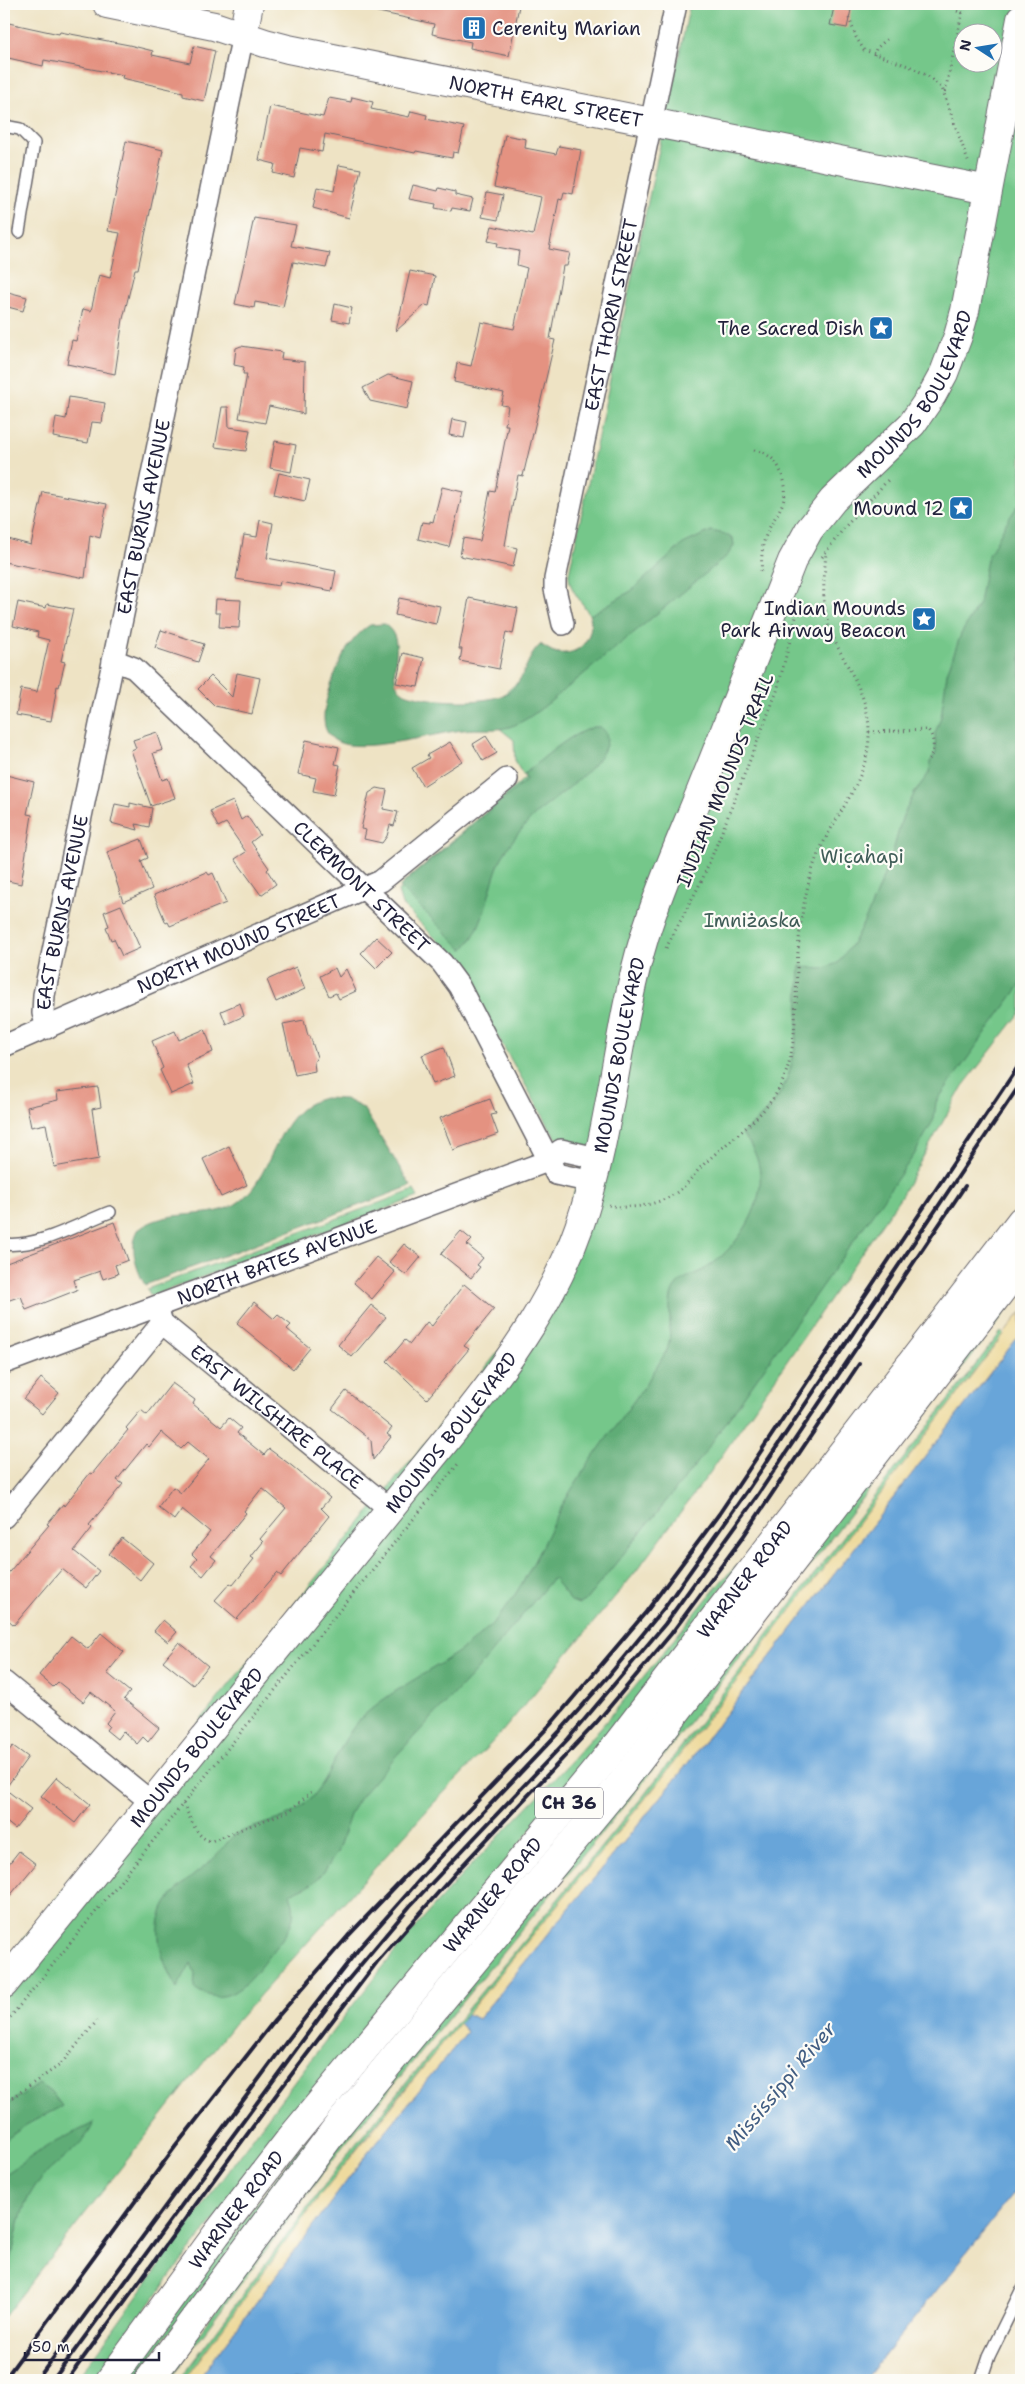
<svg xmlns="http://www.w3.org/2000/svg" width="1025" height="2384" font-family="'Shantell Sans',sans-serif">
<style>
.green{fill:#74c78a;stroke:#4b7462;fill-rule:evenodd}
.forest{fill:#5fac76;stroke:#406758}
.sand{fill:#eeda9e;stroke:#887e6c}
.water{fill:#67a5d9;stroke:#44648a}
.building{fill:#e49281}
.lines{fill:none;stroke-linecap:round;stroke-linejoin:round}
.service-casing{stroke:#69666b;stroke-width:14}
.minor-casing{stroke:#69666b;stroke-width:24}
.tertiary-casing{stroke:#69666b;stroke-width:30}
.trunk-casing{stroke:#69666b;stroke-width:30}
.path{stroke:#69666b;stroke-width:3;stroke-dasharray:1 4;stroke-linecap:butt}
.service{stroke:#fff;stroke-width:11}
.minor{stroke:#fff;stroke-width:21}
.tertiary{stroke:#fff;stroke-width:28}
.trunk{stroke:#fff;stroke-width:28}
.rail{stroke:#22223b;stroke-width:4}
.labels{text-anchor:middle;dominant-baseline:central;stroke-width:4.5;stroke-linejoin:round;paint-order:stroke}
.shield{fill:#fdfcf7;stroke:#646373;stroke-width:1}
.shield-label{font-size:18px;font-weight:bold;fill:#22223b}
.poi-label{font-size:19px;fill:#22223b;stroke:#fdfcf7;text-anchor:end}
.street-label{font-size:19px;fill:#22223b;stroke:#fdfcf7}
.park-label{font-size:19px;fill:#3f5c57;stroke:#fdfcf7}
.water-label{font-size:20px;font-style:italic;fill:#415d82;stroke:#fdfcf7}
</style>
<rect width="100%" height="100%" fill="#fdfcf7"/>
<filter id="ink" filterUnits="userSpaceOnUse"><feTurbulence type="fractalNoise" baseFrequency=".02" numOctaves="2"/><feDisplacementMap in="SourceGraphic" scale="10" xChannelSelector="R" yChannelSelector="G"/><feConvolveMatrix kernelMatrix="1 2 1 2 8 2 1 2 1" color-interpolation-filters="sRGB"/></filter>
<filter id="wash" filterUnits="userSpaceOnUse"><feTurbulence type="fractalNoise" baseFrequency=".0096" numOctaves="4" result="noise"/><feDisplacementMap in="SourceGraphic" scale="20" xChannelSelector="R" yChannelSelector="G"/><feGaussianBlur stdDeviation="1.12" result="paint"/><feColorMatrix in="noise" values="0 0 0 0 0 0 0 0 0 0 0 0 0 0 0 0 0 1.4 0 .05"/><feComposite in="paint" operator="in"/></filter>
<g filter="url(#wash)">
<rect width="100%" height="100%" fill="#eee3c4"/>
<path class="green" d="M 690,4 L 1021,4 L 1021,1012 L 963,1086 L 901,1196 L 709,1474 L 634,1574 L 501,1733 L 431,1806 L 233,2025 L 4,2317 L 4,1963 L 475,1381 C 488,1364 503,1347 515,1329 C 550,1272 571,1211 586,1147 L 559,1140 L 554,1135 L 450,953 L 402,905 L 398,892 L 405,881 L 525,778 L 515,762 L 514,740 L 499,728 L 503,695 L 519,681 L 541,644 C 548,651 556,654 566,653 C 575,652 583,647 587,639 C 604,612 567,599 569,573 ZM 962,32 L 992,32 L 992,62 L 962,62 Z
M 414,1190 L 418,1197 L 151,1296 L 147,1289 Z
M 1021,1285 L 1021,1292 L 637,1790 L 343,2146 L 169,2380 L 164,2380 L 331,2155 Z
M 1001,1332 L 1004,1335 L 655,1787 L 367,2135 L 184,2380 L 179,2380 L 350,2151 L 644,1795 Z
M 740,1563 L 674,1653 L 180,2263 L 94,2380 L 77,2380 C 181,2236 284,2090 395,1952 C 449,1884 512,1825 571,1761 C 625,1702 673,1639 724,1578 Z
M 654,1722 L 327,2119 L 134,2380 L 125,2380 L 288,2161 Z"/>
<path class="forest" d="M 1021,501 L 1021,984 L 936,1102 L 934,1119 L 914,1155 L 698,1462 L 586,1600 L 579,1604 L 571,1601 L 553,1578 L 476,1671 L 395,1757 L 361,1796 L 351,1812 L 337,1853 L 323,1873 L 312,1884 L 290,1894 C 293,1903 295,1912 292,1921 C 289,1933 278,1943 271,1953 C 252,1977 230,2013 194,1988 L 195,1974 L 191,1963 L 177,1988 C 162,1963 150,1929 167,1902 C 179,1883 204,1870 220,1852 C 224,1848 228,1840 233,1836 C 255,1823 285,1822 304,1805 C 331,1781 337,1742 363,1716 C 401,1681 452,1664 489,1627 C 527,1589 543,1537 570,1492 C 600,1443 639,1399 667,1350 C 674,1330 665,1300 675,1287 C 684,1275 700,1274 711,1265 C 751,1235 781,1176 742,1134 C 752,1124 764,1115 773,1104 C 802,1066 797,1012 800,966 L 821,969 L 838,963 L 854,941 L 868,914 L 892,855 L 902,818 L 915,792 L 929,773 L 930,762 L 936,753 L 935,733 L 941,717 L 947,673 L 961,634 L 979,603 L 987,559 L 1006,523 Z
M 711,531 L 725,534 L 733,539 L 734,545 L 728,555 L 551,701 C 538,711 525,722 509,727 C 495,731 478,728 463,730 C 435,733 359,755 336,741 C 317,730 325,704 330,688 C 338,664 348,639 370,625 L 384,624 C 412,642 380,679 405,693 C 427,702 498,707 514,688 C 525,675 527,657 540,645 C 545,646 551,652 557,653 C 580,658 595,636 590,615 L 631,591 L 683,544 Z
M 593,727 L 601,727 C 629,751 549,801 534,816 C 520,830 506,847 498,866 C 487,895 485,926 463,950 L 400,887 L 401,885 L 524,782 L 526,779 L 524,774 C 546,756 567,736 593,727 Z
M 324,1098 L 345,1099 L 363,1108 L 411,1186 L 145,1285 C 136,1269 129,1247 138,1230 C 170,1205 212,1223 240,1201 C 276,1173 274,1110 324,1098 Z
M 39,2084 L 52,2093 L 62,2106 L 26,2125 L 4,2141 L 4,2106 Z
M 94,2123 C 82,2150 53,2162 36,2185 C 14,2216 16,2253 4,2288 L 4,2175 L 49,2145 Z"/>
<path class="sand" d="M 1021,1312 L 1021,1333 L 671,1785 L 478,2019 L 467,2014 L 655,1787 Z
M 459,2023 L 467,2032 L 367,2154 L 198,2380 L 184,2380 L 322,2193 Z"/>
<path class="water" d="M 1021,1333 L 1021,2185 L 865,2380 L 198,2380 L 367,2154 L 467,2032 L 459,2023 L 467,2014 L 478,2019 L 671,1785 Z"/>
<g id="blocks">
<path class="building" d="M 370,4 L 518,4 L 519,6 L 509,56 L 470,48 L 471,42 L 432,34 L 434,24 L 369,10 Z
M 834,7 L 851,10 L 847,28 L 830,25 Z
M 4,22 L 59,34 L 60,32 L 129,45 L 153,51 L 152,55 L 190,63 L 194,46 L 215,51 L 204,101 L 183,96 L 183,92 L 122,78 L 123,75 L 44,60 L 43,66 L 4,57 Z
M 352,97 L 373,102 L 371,109 L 409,117 L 411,111 L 427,115 L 426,119 L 464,127 L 458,153 L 453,152 L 452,158 L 416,151 L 415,153 L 325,134 L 322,152 L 300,148 L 294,178 L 273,173 L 275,164 L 259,160 L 270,106 L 323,117 L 329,98 L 351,102 Z
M 505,135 L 526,139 L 525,148 L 556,154 L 559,146 L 581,150 L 573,194 L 564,192 L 562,200 L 559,199 L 549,249 L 570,253 L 567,266 L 563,266 L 550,339 L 555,340 L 523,476 L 518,475 L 505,545 L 517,548 L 513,567 L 460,556 L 463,538 L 480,541 L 490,491 L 495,492 L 508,425 L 505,425 L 508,406 L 501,405 L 504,393 L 454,382 L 457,363 L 471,366 L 481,322 L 514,329 L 527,268 L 517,265 L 519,251 L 497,247 L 498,243 L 488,241 L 492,226 L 533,235 L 541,197 L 494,187 Z
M 126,141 L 163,150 L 138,269 L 135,269 L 123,319 L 115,374 L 67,364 L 72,340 L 76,341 L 83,309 L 91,311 L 99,275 L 110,278 L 120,233 L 108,231 Z
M 339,165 L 361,169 L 349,218 L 313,208 L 317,187 L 334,191 Z
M 413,185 L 438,191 L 439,188 L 455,192 L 455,195 L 473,199 L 470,211 L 452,208 L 451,211 L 435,208 L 436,204 L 409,199 Z
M 487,192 L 503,195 L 498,220 L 482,217 Z
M 254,218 L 296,225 L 291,246 L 330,253 L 326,268 L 293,262 L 283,307 L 255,302 L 254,308 L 235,304 Z
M 410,271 L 435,276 L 429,306 L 425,305 L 396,331 Z
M 4,291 L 27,297 L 23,311 L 4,306 Z
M 335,304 L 352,308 L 349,323 L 332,320 Z
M 241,346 L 282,352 L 281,359 L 305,362 L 304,414 L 269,406 L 265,423 L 239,418 L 247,374 L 243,374 L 244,367 L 234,365 L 236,348 Z
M 388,375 L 413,381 L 407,409 L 370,401 L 363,388 Z
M 69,397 L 105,403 L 102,423 L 92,422 L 88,443 L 53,437 L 56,417 L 66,419 Z
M 222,407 L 228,407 L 229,427 L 250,430 L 246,451 L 215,447 Z
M 452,419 L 467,422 L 464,438 L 449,435 Z
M 275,441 L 296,445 L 291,472 L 270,468 Z
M 279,473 L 310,480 L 305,501 L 274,494 Z
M 442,487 L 463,492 L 449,547 L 418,539 L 422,522 L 430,523 L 430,521 L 433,522 Z
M 43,492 L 107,504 L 100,538 L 90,535 L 85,578 L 4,562 L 4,538 L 31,545 Z
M 260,520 L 273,523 L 267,558 L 336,571 L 332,591 L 280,581 L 279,586 L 236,579 L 244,535 L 257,537 Z
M 399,598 L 440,606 L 436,624 L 395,615 Z
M 469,598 L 518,608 L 513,634 L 506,632 L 499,669 L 460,661 L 462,649 L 459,649 Z
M 216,599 L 241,600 L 239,628 L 219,627 L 220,613 L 215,613 Z
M 18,602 L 46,608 L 47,604 L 73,609 L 61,661 L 65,662 L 59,687 L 57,686 L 51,721 L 16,715 L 21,689 L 37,692 L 49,640 L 37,637 L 38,632 L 13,626 Z
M 161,630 L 204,644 L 198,662 L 155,648 Z
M 403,653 L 424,658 L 418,687 L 396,683 Z
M 237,673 L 260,678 L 252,714 L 215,706 L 198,689 L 211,676 L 232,697 Z
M 157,732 L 163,750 L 153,753 L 162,780 L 168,778 L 175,798 L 151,806 L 131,750 L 136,748 L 133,740 Z
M 486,736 L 497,753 L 483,761 L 473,744 Z
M 306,740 L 339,747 L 335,764 L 340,765 L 334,795 L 313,791 L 316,778 L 298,774 Z
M 450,742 L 462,761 L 423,786 L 412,768 L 429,758 L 427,755 Z
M 6,775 L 34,782 L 27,814 L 32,815 L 21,884 L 4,880 Z
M 377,788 L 387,790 L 383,809 L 398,812 L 394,826 L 390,825 L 387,836 L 382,843 L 364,839 L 366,830 L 361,829 L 369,793 Z
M 233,801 L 241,820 L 247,816 L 260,835 L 251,842 L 269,868 L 267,870 L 276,884 L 261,895 L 235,859 L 246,852 L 226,823 L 218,827 L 210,811 Z
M 130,803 L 152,808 L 149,827 L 136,824 L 138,830 L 111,823 L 115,804 L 130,807 Z
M 141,839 L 148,858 L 141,861 L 152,889 L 123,902 L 107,852 Z
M 207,872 L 209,875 L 213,873 L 226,903 L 170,926 L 168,922 L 166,923 L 154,895 Z
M 121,905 L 140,948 L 122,956 L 114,939 L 111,940 L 106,927 L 109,926 L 104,912 Z
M 376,937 L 392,952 L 376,968 L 361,953 Z
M 296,967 L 305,989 L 276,1002 L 267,980 Z
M 335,968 L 339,977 L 346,969 L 356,991 L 339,999 L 336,993 L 329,996 L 320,976 Z
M 240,1003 L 244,1016 L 226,1024 L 221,1011 Z
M 304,1020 L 308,1036 L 310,1036 L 317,1057 L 314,1062 L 315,1071 L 295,1075 L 283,1024 Z
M 205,1029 L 213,1052 L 186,1064 L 194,1084 L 171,1094 L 160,1070 L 163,1068 L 152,1041 L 175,1031 L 179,1040 Z
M 444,1047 L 455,1076 L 433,1084 L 422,1055 Z
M 98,1087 L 101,1107 L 92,1109 L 99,1159 L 54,1167 L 46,1124 L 31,1127 L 27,1107 L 58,1100 L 57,1092 Z
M 490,1099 L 496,1114 L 491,1115 L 498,1134 L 453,1150 L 440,1118 Z
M 229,1146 L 247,1185 L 221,1197 L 203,1159 Z
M 114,1222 L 128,1260 L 115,1265 L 118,1274 L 103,1279 L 100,1271 L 74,1280 L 77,1290 L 26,1310 L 21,1296 L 4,1302 L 4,1264 Z
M 461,1231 L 472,1240 L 467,1245 L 483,1258 L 477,1265 L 480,1267 L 471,1278 L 441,1254 Z
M 404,1244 L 421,1257 L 406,1275 L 389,1262 Z
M 376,1257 L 395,1272 L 372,1299 L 354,1283 Z
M 464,1284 L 494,1309 L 464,1346 L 469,1349 L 427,1399 L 387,1361 L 405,1340 L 410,1344 L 427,1322 L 432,1326 Z
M 254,1302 L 274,1319 L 278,1315 L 291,1325 L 287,1329 L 310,1348 L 293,1369 L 237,1323 Z
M 371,1305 L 386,1317 L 352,1357 L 338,1345 Z
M 41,1378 L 59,1393 L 42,1414 L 24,1399 Z
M 172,1383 L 195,1400 L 193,1404 L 221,1427 L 229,1418 L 241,1428 L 237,1433 L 264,1455 L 269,1449 L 292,1466 L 330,1498 L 321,1508 L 329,1516 L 281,1576 L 277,1573 L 237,1619 L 215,1600 L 230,1583 L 233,1585 L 254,1559 L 251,1557 L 263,1542 L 260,1539 L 286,1508 L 262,1488 L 244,1511 L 246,1513 L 211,1556 L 216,1560 L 203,1576 L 191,1566 L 197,1559 L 192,1554 L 210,1532 L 182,1509 L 174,1520 L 158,1507 L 173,1487 L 181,1493 L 209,1459 L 188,1442 L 181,1449 L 161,1432 L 149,1447 L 146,1444 L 117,1480 L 123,1484 L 89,1525 L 92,1528 L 74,1551 L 99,1571 L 86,1588 L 62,1569 L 14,1625 L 4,1616 L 4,1578 L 49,1525 L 47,1524 L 63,1504 L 64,1506 L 90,1473 L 92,1474 L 128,1430 L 126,1428 L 141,1410 L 147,1415 Z
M 346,1391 L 392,1428 L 387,1434 L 391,1437 L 373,1460 L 371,1440 L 332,1409 Z
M 122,1538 L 153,1563 L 140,1580 L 109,1554 Z
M 163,1620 L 177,1632 L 168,1642 L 154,1631 Z
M 101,1633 L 124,1652 L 107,1673 L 130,1692 L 124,1699 L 159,1728 L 148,1742 L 143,1737 L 137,1744 L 123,1731 L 117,1739 L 106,1730 L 109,1726 L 106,1723 L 115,1711 L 91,1692 L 83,1702 L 58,1682 L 53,1687 L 39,1675 L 71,1636 L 88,1649 Z
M 179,1642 L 208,1666 L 193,1685 L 163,1661 Z
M 13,1746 L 28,1757 L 5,1789 L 31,1809 L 15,1829 L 4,1820 L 4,1756 Z
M 57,1777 L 90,1804 L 75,1823 L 41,1796 Z
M 19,1851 L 36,1864 L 4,1903 L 4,1870 Z"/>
</g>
</g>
<g filter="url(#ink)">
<use href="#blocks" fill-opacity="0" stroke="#69666b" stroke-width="1"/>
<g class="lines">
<defs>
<path id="service" d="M 4,126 L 20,129 L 34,143 L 19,232
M 4,1244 C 38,1248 78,1224 110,1212
M 981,2380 L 989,2356 L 1021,2291"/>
<g id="minor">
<path id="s1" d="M 563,624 L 555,589 L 555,579 L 676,4"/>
<path id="s2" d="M 113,660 L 134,668 L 442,963 L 459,986 L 556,1174 L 592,1182"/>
<path id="s3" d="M 47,1028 L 43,1013 L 44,995 L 243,35"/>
<path id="s4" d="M 4,1046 L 381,881 L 507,779"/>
<path id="s5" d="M 162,1323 L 390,1509"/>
<path id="s6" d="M 4,1363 L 545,1162 L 561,1150 L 597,1158"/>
<path d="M 4,1517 L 162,1323 L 158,1310"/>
<path d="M 4,1682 L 151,1802"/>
</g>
<g id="tertiary">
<path id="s7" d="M 107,4 L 214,26 L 265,43 L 288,49 L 988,190"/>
<path d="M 243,35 L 249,4"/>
<path id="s8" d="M 4,1984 L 469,1412 C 514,1355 555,1296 579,1227 C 612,1132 616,1030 645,935 C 660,886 681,840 700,793 C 731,716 761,639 792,561 L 809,530 L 833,500 L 912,424 L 932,395 L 944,373 L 958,336 L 965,311 L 1021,19"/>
</g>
<g id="trunk">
<path id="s9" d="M 110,2380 L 216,2235 L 290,2139 L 607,1757 L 1021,1221"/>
<path d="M 149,2380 L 339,2124 L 623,1781 L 1021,1265"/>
</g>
</defs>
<use href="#service" class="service-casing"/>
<use href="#minor" class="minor-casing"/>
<use href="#tertiary" class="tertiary-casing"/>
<use href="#trunk" class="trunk-casing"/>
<path class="path" d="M 847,4 L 848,10
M 957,11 L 963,13
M 849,18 L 856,37 L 864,50 L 911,67 L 928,76 L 942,88 L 969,164
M 874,55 L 876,49 L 889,37
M 945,92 L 964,4
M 754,450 C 766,453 775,458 780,470 C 795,501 774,512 765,538 C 761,550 762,562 761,573
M 822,557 L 844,528 L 888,480
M 869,732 L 928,730 C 935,738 935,752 928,760
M 666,948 L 702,880 L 721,834 L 777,691 L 796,617
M 609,1205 C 630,1211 663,1204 680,1190 C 688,1183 694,1175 701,1167 C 724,1144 755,1124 774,1097 C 801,1058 794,997 798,952 C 800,924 804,897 812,871 C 826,822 870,785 869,732 C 869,691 842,663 829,627 C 821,603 824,578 826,553
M 183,1804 C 191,1817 195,1838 211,1841 L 291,1810 L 311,1792
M 4,2025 L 458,1464
M 4,2103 L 60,2065 L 97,2021"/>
<use href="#service" class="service"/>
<use href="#minor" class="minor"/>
<use href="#tertiary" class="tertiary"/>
<use href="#trunk" class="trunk"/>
<path class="rail" d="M 4,2380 L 175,2147 L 274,2021 L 348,1936 L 551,1724 L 646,1612 L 719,1514 L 1021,1062
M 37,2380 L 287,2041 L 361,1946 L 431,1867 L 560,1731 L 606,1679 L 665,1607 L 747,1491 L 1021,1083
M 53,2380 L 342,1987 L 410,1906 L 568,1739 L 665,1624 L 755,1499 L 965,1186
M 67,2380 L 279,2091 L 377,1962 L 459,1869 L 596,1723 L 671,1634 L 743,1537 L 859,1364"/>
</g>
</g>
<defs>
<symbol id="building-square" viewBox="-11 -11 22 22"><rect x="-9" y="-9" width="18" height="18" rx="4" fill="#1f6fb2" stroke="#fdfcf7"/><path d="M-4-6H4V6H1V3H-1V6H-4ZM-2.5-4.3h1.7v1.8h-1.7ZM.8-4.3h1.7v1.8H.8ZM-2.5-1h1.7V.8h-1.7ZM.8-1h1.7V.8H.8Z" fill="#fff"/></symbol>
<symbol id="sight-square" viewBox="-11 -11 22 22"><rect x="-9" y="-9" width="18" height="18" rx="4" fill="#1f6fb2" stroke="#fdfcf7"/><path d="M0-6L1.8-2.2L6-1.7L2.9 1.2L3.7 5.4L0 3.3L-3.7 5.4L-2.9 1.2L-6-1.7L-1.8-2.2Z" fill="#fff"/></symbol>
</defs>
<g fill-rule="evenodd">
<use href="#building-square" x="460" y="14" width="28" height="28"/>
<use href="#sight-square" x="867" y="314" width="28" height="28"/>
<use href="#sight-square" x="947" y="494" width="28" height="28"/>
<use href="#sight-square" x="910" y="605" width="28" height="28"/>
</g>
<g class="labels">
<rect class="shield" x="535" y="1787.5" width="68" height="31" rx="4"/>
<g class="shield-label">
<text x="569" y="1803">CH 36</text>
</g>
<g class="poi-label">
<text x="492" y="28" text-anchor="start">Cerenity Marian</text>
<text x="864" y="328">The Sacred Dish</text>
<text x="944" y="508">Mound 12</text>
<text x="906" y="608">Indian Mounds<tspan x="906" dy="22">Park Airway Beacon</tspan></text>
</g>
<g class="street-label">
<text stroke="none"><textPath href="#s7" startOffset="450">NORTH EARL STREET</textPath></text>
<text stroke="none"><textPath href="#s1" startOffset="316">EAST THORN STREET</textPath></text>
<text stroke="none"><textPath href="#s8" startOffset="1865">MOUNDS BOULEVARD</textPath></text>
<text stroke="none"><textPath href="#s3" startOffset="522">EAST BURNS AVENUE</textPath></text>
<text transform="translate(725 780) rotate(-68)">INDIAN MOUNDS TRAIL</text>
<text stroke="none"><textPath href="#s2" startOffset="338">CLERMONT STREET</textPath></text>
<text stroke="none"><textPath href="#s3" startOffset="118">EAST BURNS AVENUE</textPath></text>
<text stroke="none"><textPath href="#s4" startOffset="256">NORTH MOUND STREET</textPath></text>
<text stroke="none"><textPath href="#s8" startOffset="1130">MOUNDS BOULEVARD</textPath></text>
<text stroke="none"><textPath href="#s6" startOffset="291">NORTH BATES AVENUE</textPath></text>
<text stroke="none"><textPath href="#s5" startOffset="148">EAST WILSHIRE PLACE</textPath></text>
<text stroke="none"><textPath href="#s8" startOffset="710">MOUNDS BOULEVARD</textPath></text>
<text stroke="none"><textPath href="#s9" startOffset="1022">WARNER ROAD</textPath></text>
<text stroke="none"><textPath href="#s8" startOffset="305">MOUNDS BOULEVARD</textPath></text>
<text stroke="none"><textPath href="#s9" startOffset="618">WARNER ROAD</textPath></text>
<text stroke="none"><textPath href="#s9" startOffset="212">WARNER ROAD</textPath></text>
</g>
<g class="park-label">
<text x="862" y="856">Wic̣aḣapi</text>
<text x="752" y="920">Imniżaska</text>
</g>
<g class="water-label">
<text transform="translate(780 2086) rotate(-50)">Mississippi River</text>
</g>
</g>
<rect width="1025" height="2384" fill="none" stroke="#fdfcf7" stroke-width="20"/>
<g transform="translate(978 48) rotate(282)"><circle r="24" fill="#fdfcf7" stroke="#a5a5ac"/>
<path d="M0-4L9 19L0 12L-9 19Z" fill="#1f6fb2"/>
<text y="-8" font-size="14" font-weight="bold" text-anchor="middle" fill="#22223b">N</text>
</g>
<path d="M25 2352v8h134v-8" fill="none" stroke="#22223b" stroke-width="2.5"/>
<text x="32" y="2352" font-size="15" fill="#22223b" stroke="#fdfcf7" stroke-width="4" paint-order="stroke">50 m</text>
</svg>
